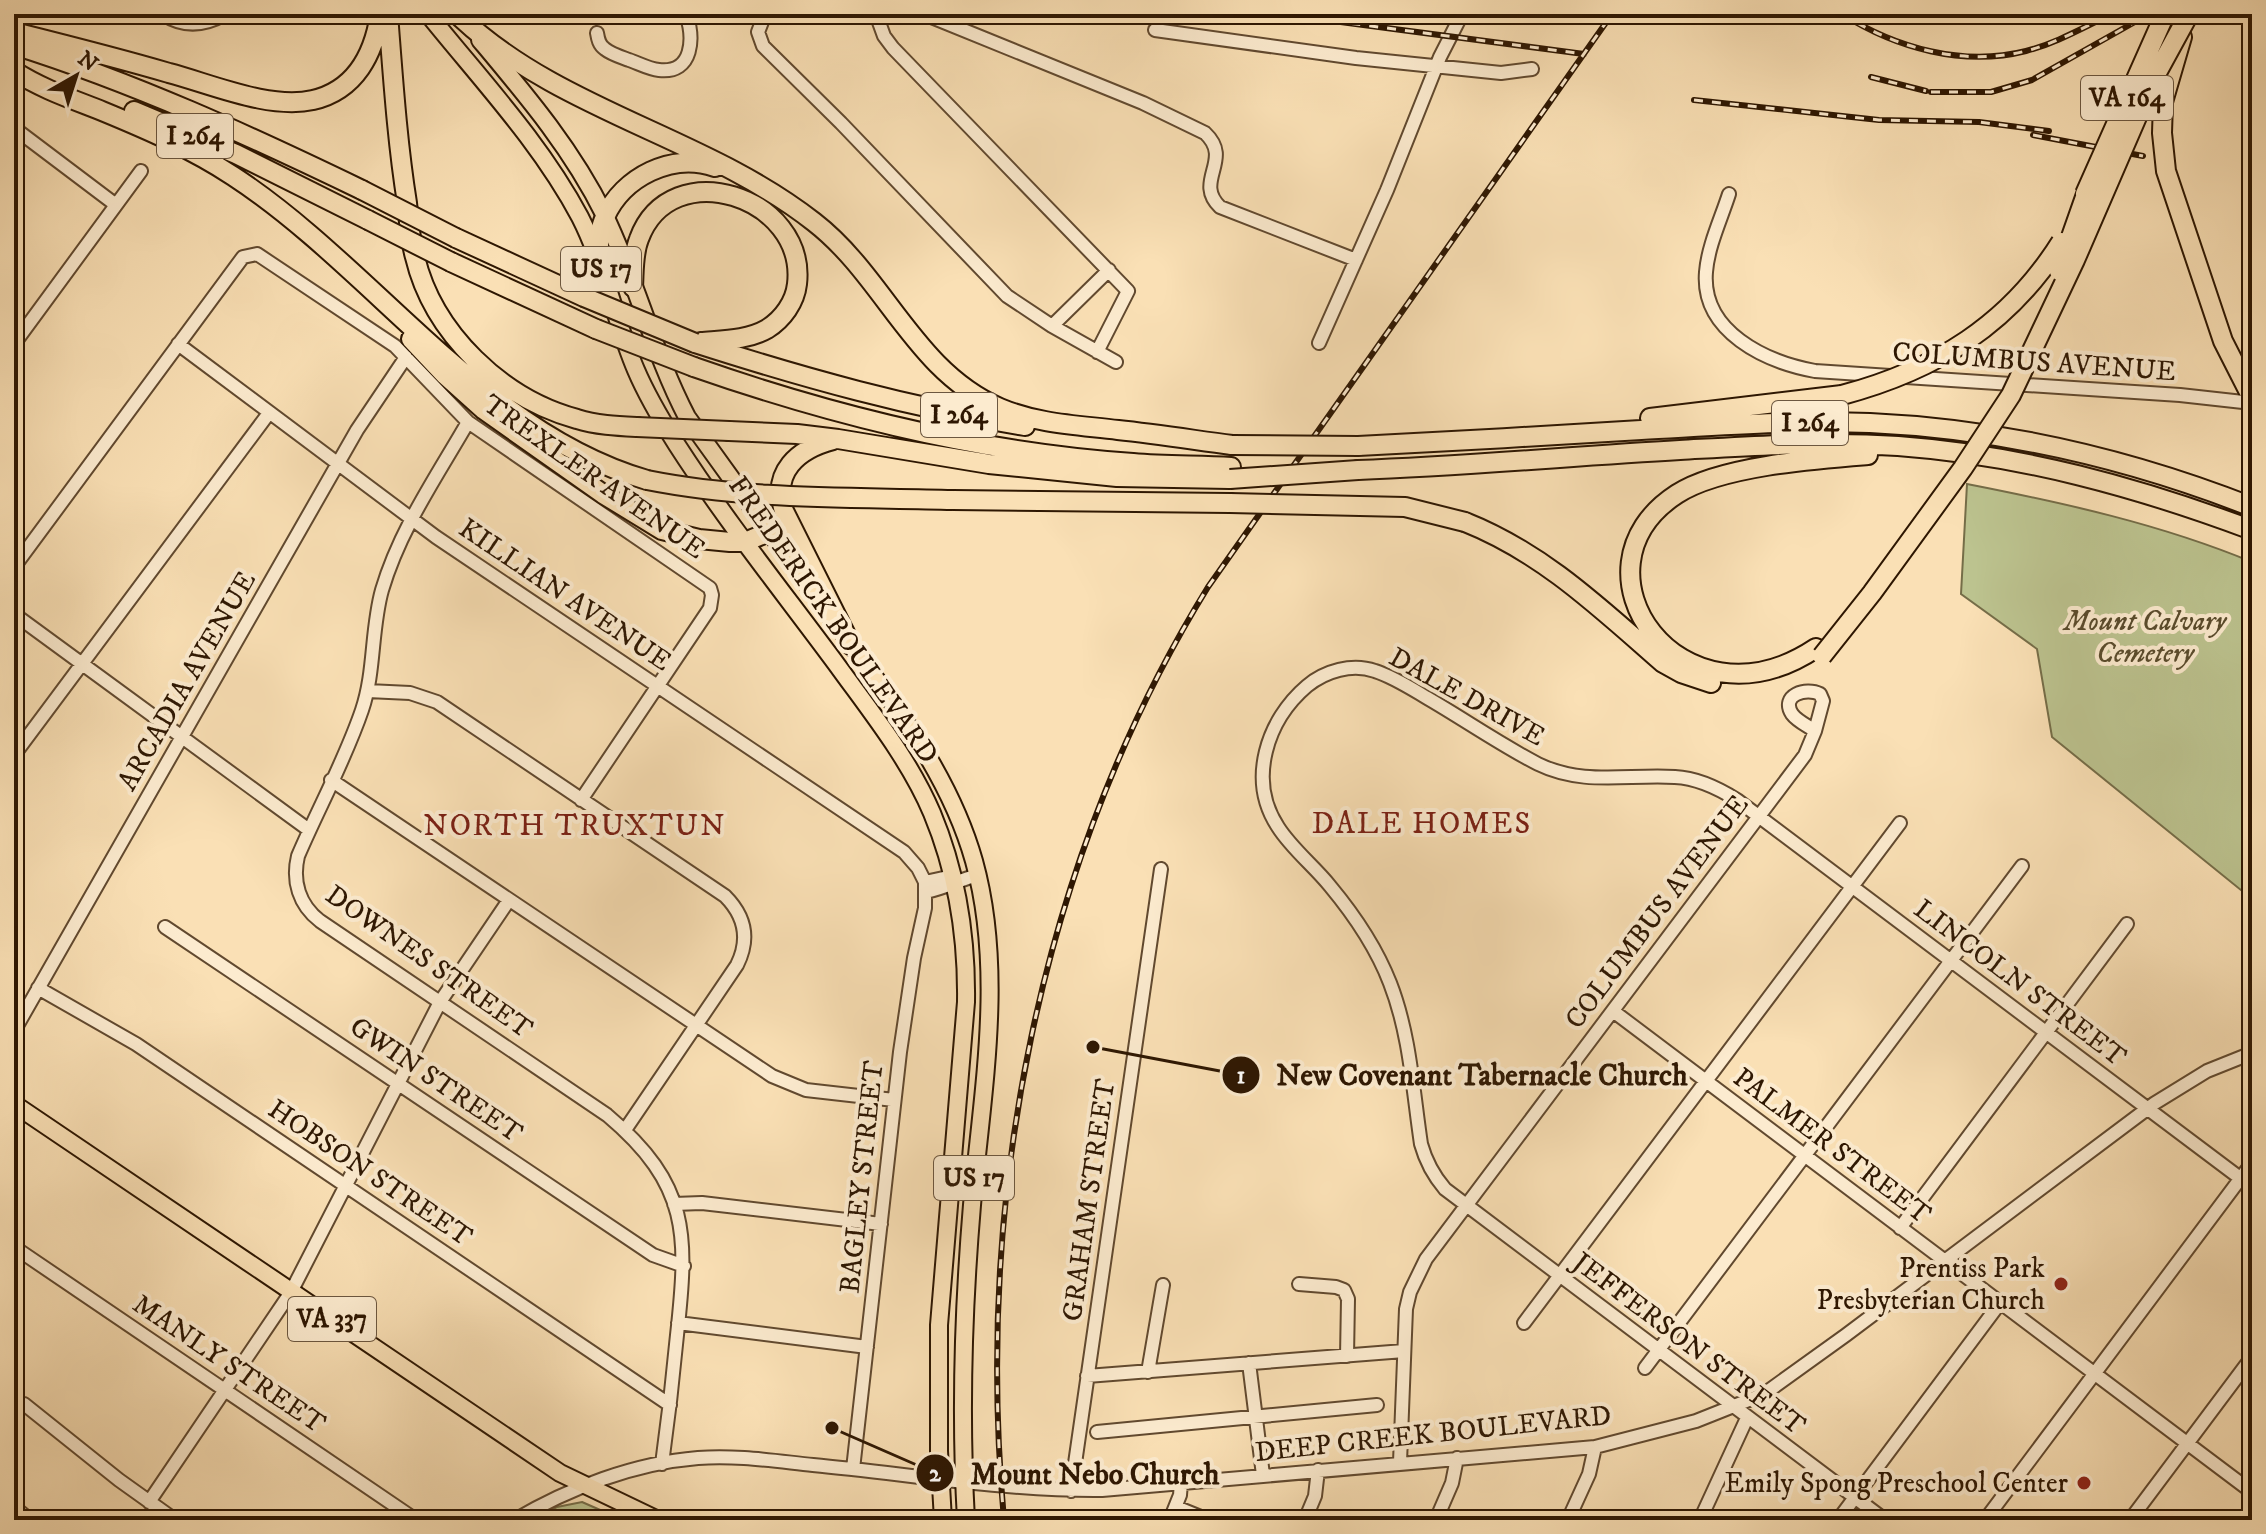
<svg xmlns="http://www.w3.org/2000/svg" width="2266" height="1534" font-family="'IM FELL DW Pica',serif">
<style>
.green{fill:#bcc38f;stroke:#756d48;stroke-width:2}
.lines{fill:none;stroke-linecap:round;stroke-linejoin:round}
.minor-casing{stroke:#61492f;stroke-width:16}
.major-casing{stroke:#2e1702;stroke-width:20}
.highway-casing{stroke:#2e1702;stroke-width:22}
.minor{stroke:#fcebcf;stroke-width:12}
.major{stroke:#fae0b5;stroke-width:16}
.highway{stroke:#fae0b5;stroke-width:18}
.rail-casing{stroke:#2e1702;stroke-width:6}
.rail{stroke:#fcebcf;stroke-width:3;stroke-dasharray:9;stroke-linecap:butt}
.highway-bridge-casing{stroke:#2e1702;stroke-width:22;stroke-linecap:butt}
.highway-bridge{stroke:#fae0b5;stroke-width:18}
.poi-dot{fill:#8f2418;stroke:#fcebcf;stroke-width:3}
.labels{text-anchor:middle;dominant-baseline:central;stroke-width:8;stroke-linejoin:round;paint-order:stroke}
.shield{fill:#fcebcf;stroke:#6c5740;stroke-width:2}
.shield-label{font-size:26px;font-weight:bold;fill:#2e1702}
.street-label{font-size:28px;fill:#2e1702;stroke:#fcebcf}
.park-label{font-size:28px;font-style:italic;fill:#594b2c;stroke:#fcebcf}
.poi-label{font-size:28px;fill:#2e1702;stroke:#fcebcf;text-anchor:end}
.neighbourhood-label{font-size:30px;letter-spacing:2px;fill:#7a1f14;stroke:#fcebcf}
.leader{fill:none;stroke:#2e1702;stroke-width:3}
.callout-dot{fill:#2e1702;stroke:#fcebcf;stroke-width:3}
.mark-label{font-size:24px;text-anchor:middle;font-weight:bold;fill:#fff}
.callout-label{font-size:30px;text-anchor:middle;font-weight:bold;fill:#2e1702;stroke:#fcebcf;stroke-width:8;stroke-linejoin:round;paint-order:stroke}
</style>
<rect width="100%" height="100%" fill="#fae0b5"/>
<filter id="stains"><feTurbulence type="fractalNoise" baseFrequency=".0025" numOctaves="4"/><feColorMatrix values="0 0 0 0 .2 0 0 0 0 .09 0 0 0 0 .02 0 0 0 .5 -.17"/></filter>
<radialGradient id="worn" r=".72"><stop offset=".6" stop-color="#630" stop-opacity="0"/><stop offset="1" stop-color="#630" stop-opacity=".3"/></radialGradient>
<path class="green" d="M 1967,484 C 2064,503 2160,524 2252,562 L 2252,899 L 2052,737 L 2037,649 L 1961,594 Z
M 582,1502 L 623,1520 L 536,1520 L 557,1507 Z"/>
<g class="lines">
<defs>
<path id="minor" d="M 163,14 C 184,28 204,26 225,14
M 765,14 L 758,32 L 763,46 L 841,123 L 1007,296 L 1052,326 L 1116,362
M 876,14 L 884,36 L 893,48 L 1128,291 L 1097,352
M 924,14 L 1143,103 L 1205,133 C 1234,160 1193,181 1220,207 L 1356,260
M 1155,30 L 1356,58 L 1501,73 L 1532,69
M 597,33 C 598,39 599,45 605,49 C 611,54 621,57 629,60 C 638,63 649,69 659,70 C 694,74 694,37 686,14
M 14,128 L 116,205
M 1729,194 C 1721,219 1708,246 1706,272 C 1701,332 1766,362 1815,371 L 2180,395 L 2252,403
M 1052,326 L 1109,270
M 1319,343 L 1387,190 L 1440,57 L 1462,14
M 14,344 L 141,171
M 178,344 L 436,537 L 904,852 L 918,868 L 925,882 L 925,908 L 914,958 L 900,1052 L 853,1469
M 468,422 C 437,476 400,529 382,590 C 371,629 375,672 362,710 C 345,760 319,807 298,856 C 292,881 299,905 320,921 L 607,1115 C 690,1185 688,1235 677,1335 C 673,1378 668,1421 662,1464
M 14,567 L 243,257 L 257,254 L 395,346 L 468,422 L 710,588 L 712,595 L 710,608 L 581,800
M 14,614 L 309,830
M 368,691 L 410,693 L 437,702 L 725,896 C 745,916 750,939 737,965 L 625,1130
M 14,755 L 269,413
M 331,780 L 772,1076 L 806,1090 L 894,1100
M 925,882 L 948,877 L 954,881
M 926,892 C 945,888 959,880 978,875
M 165,927 L 653,1255 L 684,1266
M 38,988 L 136,1044 L 670,1405
M 1613,1011 L 2252,1492
M 14,1031 L 357,430 L 406,357
M 674,1204 L 702,1203 L 881,1224
M 1900,1228 L 2127,924
M 14,1247 L 416,1520
M 1299,1284 L 1336,1287 L 1344,1290 L 1348,1299 L 1347,1356
M 678,1323 L 867,1347
M 1524,1323 L 1900,823
M 1249,1363 L 1263,1475
M 1645,1368 L 2022,866
M 1148,1372 L 1163,1285
M 1087,1376 L 1404,1351
M 24,1404 L 119,1480 L 175,1520
M 1097,1432 L 1377,1405
M 1400,1462 L 1406,1309 L 1410,1292 L 1426,1259 L 1805,755 L 1815,731 L 1823,701 L 1820,694 C 1806,687 1780,695 1792,714 C 1797,721 1808,726 1815,731
M 1071,1491 L 1161,869
M 149,1502 L 291,1292 L 440,1002 L 509,900
M 14,1507 L 30,1520
M 1176,1507 L 1208,1520
M 515,1520 C 569,1488 635,1463 698,1458 C 736,1455 774,1461 813,1465 C 909,1474 1005,1491 1102,1490 L 1595,1447 L 1696,1421 L 1764,1394 L 1846,1335 L 2155,1103 L 2207,1071 L 2252,1053
M 1170,1520 L 1180,1495 L 1181,1483
M 1305,1520 L 1315,1496 L 1318,1470
M 1436,1520 L 1452,1483 L 1457,1458
M 1568,1520 L 1589,1474 L 1595,1447
M 1700,1520 L 1747,1418
M 1838,1520 L 2000,1303
M 1885,1520 L 1445,1189 C 1433,1175 1426,1162 1421,1144 C 1413,1091 1410,1034 1390,983 C 1376,947 1355,916 1330,886 C 1314,866 1292,849 1278,827 C 1247,780 1267,720 1307,686 C 1325,671 1352,663 1375,671 C 1394,677 1412,689 1429,699 C 1465,720 1501,745 1538,764 C 1583,786 1627,774 1675,777 C 1698,778 1718,788 1737,800 L 2252,1187
M 1985,1520 L 2252,1163
M 2130,1520 L 2252,1357"/>
<path id="major" d="M 428,14 C 481,80 540,142 580,217 C 605,266 615,321 636,370 C 647,396 662,421 677,445 C 726,521 783,592 837,665 C 871,712 909,759 932,813 C 957,873 967,937 966,1002 L 939,1325 L 939,1451 L 943,1520
M 480,40 C 526,95 572,149 604,214 C 636,279 653,352 687,417 L 831,617
M 845,636 C 896,707 950,776 974,861 C 1005,972 982,1093 972,1205 C 963,1311 960,1414 966,1520
M 14,1104 L 560,1473 L 658,1520"/>
<path id="highway" d="M 388,14 C 393,77 397,140 407,203 C 409,221 410,240 415,257 C 433,333 502,399 577,419 C 596,425 617,426 637,427
M 460,17 C 561,112 706,137 814,222 C 885,277 914,371 1000,408 C 1038,424 1077,425 1118,430 C 1156,434 1194,440 1232,445
M 14,32 C 66,45 118,58 169,73 C 211,84 270,110 313,100 C 356,90 374,53 380,14
M 2182,37 L 2163,102 L 2162,133 L 2166,171 L 2223,341 L 2252,398
M 14,45 C 135,83 248,135 362,190
M 14,71 C 42,89 72,99 102,111 C 148,130 192,149 233,176 C 374,268 481,432 647,480
M 134,111 L 236,154 L 368,220
M 456,238 L 584,297
M 599,261 C 599,246 598,231 605,217 C 623,177 672,152 715,167
M 451,262 L 596,329
M 633,287 C 634,271 633,254 639,239 C 671,152 807,197 797,284 C 795,302 783,319 767,329 C 748,340 723,340 701,342
M 411,339 L 445,375 L 484,410 L 603,494 L 662,530 L 699,539 L 730,542 L 745,542 L 769,532
M 695,343 C 804,378 911,408 1025,426
M 694,367 C 834,416 985,453 1133,463 C 1166,466 1198,465 1231,467
M 1650,418 L 1842,395
M 729,431 L 797,434 L 838,439 L 989,464 L 1117,477 L 1230,479
M 833,440 C 798,449 771,472 784,511 L 851,645
M 1358,446 C 1452,441 1547,436 1641,430 C 1717,426 1794,420 1870,423 C 2001,429 2130,459 2252,507
M 1358,470 C 1466,466 1573,456 1680,450 C 1753,446 1825,441 1898,446 C 2021,455 2137,487 2252,530
M 953,500 L 1230,503
M 1465,522 C 1543,553 1600,608 1663,663 L 1681,673 L 1711,683
M 1816,648 C 1681,738 1561,569 1677,494 C 1720,466 1816,459 1868,455"/>
</defs>
<use href="#minor" class="minor-casing"/>
<use href="#major" class="major-casing"/>
<use href="#highway" class="highway-casing"/>
<use href="#minor" class="minor"/>
<use href="#major" class="major"/>
<use href="#highway" class="highway"/>
<defs>
<path id="rail" d="M 1280,14 L 1584,54
M 1842,14 C 1896,48 1963,67 2026,51 C 2057,43 2084,27 2112,14
M 1871,77 L 1926,91
M 1931,92 L 1991,92 L 2032,80 L 2149,14
M 1694,100 L 1879,120 L 1979,122 L 2049,131
M 2033,135 L 2143,156
M 1004,1520 C 975,1199 1038,863 1208,587 L 1612,14"/>
</defs>
<use href="#rail" class="rail-casing"/>
<use href="#rail" class="rail"/>
<defs>
<path id="highway-bridge" d="M 362,190 L 456,238
M 2085,194 L 2165,14
M 368,220 L 451,262
M 2059,271 L 2090,183
M 584,297 L 695,343
M 596,329 L 694,367
M 1842,395 C 1936,370 2009,325 2061,242
M 637,427 L 729,431
M 1232,445 L 1358,446
M 1230,479 L 1358,470
M 647,480 C 747,500 850,497 953,500
M 1230,503 L 1405,507 L 1465,522
M 1822,656 L 1872,593 L 1963,468 L 2011,395 L 2075,260 L 2153,80 L 2189,14"/>
</defs>
<use href="#highway-bridge" class="highway-bridge-casing"/>
<use href="#highway-bridge" class="highway-bridge"/>
</g>
<g class="poi-dot">
<circle cx="2061" cy="1284" r="8"/>
<circle cx="2084" cy="1483" r="8"/>
</g>
<g class="labels">
<g class="shield">
<rect x="2081" y="76" width="92" height="44" rx="6"/>
<rect x="157" y="114" width="76" height="44" rx="6"/>
<rect x="561" y="247" width="80" height="44" rx="6"/>
<rect x="921" y="393" width="76" height="44" rx="6"/>
<rect x="1772" y="401" width="76" height="44" rx="6"/>
<rect x="934" y="1156" width="80" height="44" rx="6"/>
<rect x="288" y="1297" width="88" height="44" rx="6"/>
</g>
<g class="shield-label">
<text x="2127" y="98">VA 164</text>
<text x="195" y="136">I 264</text>
<text x="601" y="269">US 17</text>
<text x="959" y="415">I 264</text>
<text x="1810" y="423">I 264</text>
<text x="974" y="1178">US 17</text>
<text x="332" y="1319">VA 337</text>
</g>
<g class="street-label">
<text transform="translate(2034 362) rotate(4)">COLUMBUS AVENUE</text>
<text transform="translate(594 477) rotate(35)">TREXLER AVENUE</text>
<text transform="translate(565 595) rotate(34)">KILLIAN AVENUE</text>
<text transform="translate(833 620) rotate(55)">FREDERICK BOULEVARD</text>
<text transform="translate(187 681) rotate(-60)">ARCADIA AVENUE</text>
<text transform="translate(1467 697) rotate(29)">DALE DRIVE</text>
<text transform="translate(1657 912) rotate(-53)">COLUMBUS AVENUE</text>
<text transform="translate(429 962) rotate(35)">DOWNES STREET</text>
<text transform="translate(2020 983) rotate(37)">LINCOLN STREET</text>
<text transform="translate(436 1080) rotate(34)">GWIN STREET</text>
<text transform="translate(1832 1146) rotate(37)">PALMER STREET</text>
<text transform="translate(370 1173) rotate(34)">HOBSON STREET</text>
<text transform="translate(862 1177) rotate(-84)">BAGLEY STREET</text>
<text transform="translate(1089 1200) rotate(-82)">GRAHAM STREET</text>
<text transform="translate(1689 1344) rotate(37)">JEFFERSON STREET</text>
<text transform="translate(229 1364) rotate(34)">MANLY STREET</text>
<text transform="translate(1433 1434) rotate(-6)">DEEP CREEK BOULEVARD</text>
</g>
<g class="park-label">
<text x="2145" y="621">Mount Calvary<tspan x="2145" dy="32">Cemetery</tspan></text>
</g>
<g class="poi-label">
<text x="2045" y="1268">Prentiss Park<tspan x="2045" dy="32">Presbyterian Church</tspan></text>
<text x="2068" y="1483">Emily Spong Preschool Center</text>
</g>
<g class="neighbourhood-label">
<text x="1422" y="824">DALE HOMES</text>
<text x="575" y="826">NORTH TRUXTUN</text>
</g>
</g>
<path class="leader" d="M1093 1047L1241 1075M832 1428L935 1473"/>
<g class="callout-dot">
<circle cx="1093" cy="1047" r="8"/>
<circle cx="832" cy="1428" r="8"/>
<circle cx="1241" cy="1075" r="20"/>
<circle cx="935" cy="1473" r="20"/>
</g>
<g class="mark-label">
<text x="1241" y="1083">1</text>
<text x="935" y="1481">2</text>
</g>
<g class="callout-label">
<text x="1482" y="1085">New Covenant Tabernacle Church</text>
<text x="1095" y="1484">Mount Nebo Church</text>
</g>
<rect width="2266" height="1534" fill="none" stroke="#fae0b5" stroke-width="48"/>
<rect x="16" y="16" width="2234" height="1502" fill="none" stroke="#2e1702" stroke-width="4"/>
<rect x="24" y="24" width="2218" height="1486" fill="none" stroke="#2e1702" stroke-width="2"/>
<g transform="translate(76 76) rotate(39)" stroke="#fcebcf" stroke-width="6" paint-order="stroke">
<path d="M0-6L14 30L0 20L-14 30Z" fill="#2e1702"/>
<text y="-12" font-size="22" font-weight="bold" text-anchor="middle" fill="#2e1702">N</text>
</g>
<rect width="100%" height="100%" filter="url(#stains)"/>
<rect width="100%" height="100%" fill="url(#worn)"/>
</svg>
